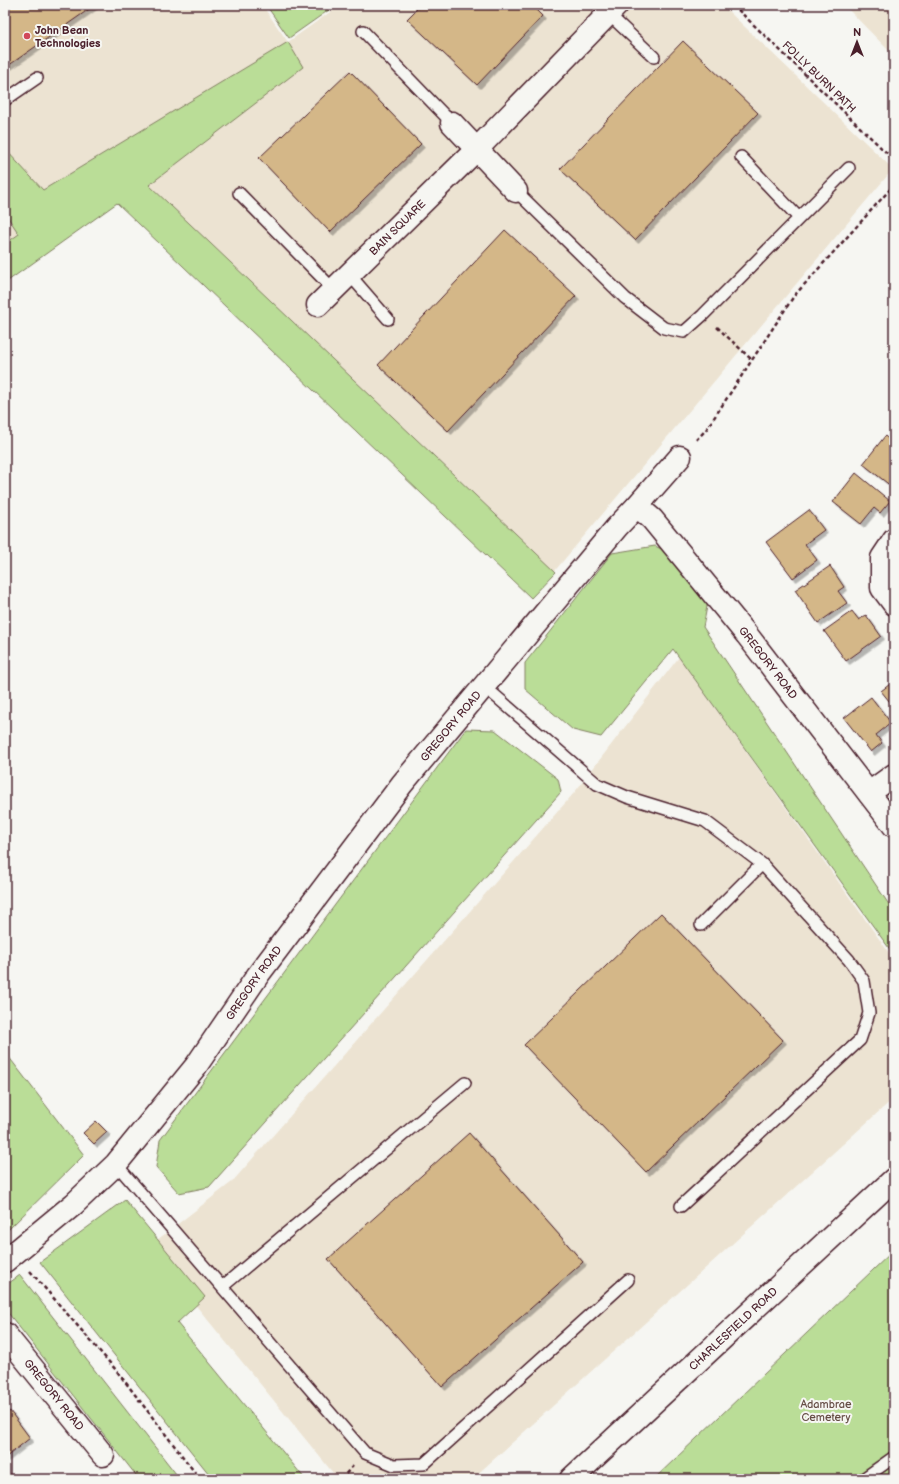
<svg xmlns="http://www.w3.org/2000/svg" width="899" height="1484" font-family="'Balsamiq Sans',sans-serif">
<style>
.built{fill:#ece3d2}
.green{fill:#badd97;stroke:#827e61}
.building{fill:#d4b788;stroke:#4a1f2b;filter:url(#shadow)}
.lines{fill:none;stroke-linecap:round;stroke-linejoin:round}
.lane-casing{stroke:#4a1f2b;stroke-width:14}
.street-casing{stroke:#4a1f2b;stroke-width:25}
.secondary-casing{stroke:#4a1f2b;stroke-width:25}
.path{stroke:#4a1f2b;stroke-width:2.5;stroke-dasharray:4 3;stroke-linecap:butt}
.lane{stroke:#f6f6f2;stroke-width:11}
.street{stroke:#f6f6f2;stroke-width:22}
.secondary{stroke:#f6f6f2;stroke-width:22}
.poi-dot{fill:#d1495b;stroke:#f6f6f2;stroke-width:1.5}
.labels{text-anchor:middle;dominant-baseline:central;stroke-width:4;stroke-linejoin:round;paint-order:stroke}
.poi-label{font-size:11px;font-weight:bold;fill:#4a1f2b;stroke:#f6f6f2;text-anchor:start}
.street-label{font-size:11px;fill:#4a1f2b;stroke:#f6f6f2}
.park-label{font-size:11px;fill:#664e46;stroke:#f6f6f2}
</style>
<defs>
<filter id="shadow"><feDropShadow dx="3.5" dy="3.5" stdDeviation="0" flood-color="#0004"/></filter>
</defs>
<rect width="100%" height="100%" fill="#f6f6f2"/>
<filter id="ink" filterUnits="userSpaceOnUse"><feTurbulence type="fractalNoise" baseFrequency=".025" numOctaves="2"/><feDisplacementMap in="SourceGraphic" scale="8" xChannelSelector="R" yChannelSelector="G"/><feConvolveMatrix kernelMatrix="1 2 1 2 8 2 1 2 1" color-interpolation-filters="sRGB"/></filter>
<g filter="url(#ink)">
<path class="built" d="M 5,5 L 262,5 L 288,42 L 340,5 L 722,5 L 893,169 L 542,586 L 123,182 L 5,267 Z
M 844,5 L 894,5 L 894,56 Z
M 679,657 L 894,960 L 894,1098 L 472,1479 L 338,1479 L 148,1247 L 232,1182 L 574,793 Z"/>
<path class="green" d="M 266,5 L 336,5 L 289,38 Z
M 288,42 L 303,67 L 149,185 L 556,572 L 531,598 L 117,203 L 5,283 L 5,244 L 19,234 L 5,213 L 5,149 L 43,190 Z
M 655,546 L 687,561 L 710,591 L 703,627 L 894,912 L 894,955 L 673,649 L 601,737 L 573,730 L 525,689 L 525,663 L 612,553 Z
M 466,729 L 495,730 L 558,779 L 561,792 L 209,1187 L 179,1193 L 156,1167 L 160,1140 Z
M 5,1052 L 84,1155 L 6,1232 L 5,1230 Z
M 125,1200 L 205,1297 L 177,1323 L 305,1479 L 213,1479 L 40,1262 Z
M 894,1250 L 894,1479 L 654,1479 Z
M 20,1275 L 180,1479 L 139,1479 L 5,1309 L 5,1286 Z"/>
<path class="building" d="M 5,5 L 95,5 L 5,68 Z
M 421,5 L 532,5 L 543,16 L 477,85 L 407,19 Z
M 683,41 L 758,113 L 635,240 L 560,169 Z
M 350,71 L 421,144 L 330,232 L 259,158 Z
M 505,230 L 576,296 L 448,431 L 378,365 Z
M 885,436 L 894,444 L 894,484 L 892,487 L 863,464 Z
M 856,473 L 890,501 L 880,513 L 874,508 L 861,524 L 833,502 Z
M 809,510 L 824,530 L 805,544 L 817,560 L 793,578 L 766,542 Z
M 830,566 L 844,587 L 838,591 L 847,603 L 818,623 L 795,590 Z
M 852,611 L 859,620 L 866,615 L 881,636 L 846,661 L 824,631 Z
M 894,681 L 894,707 L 881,691 Z
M 871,697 L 891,723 L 876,735 L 882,743 L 871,752 L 844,718 Z
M 661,913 L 783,1040 L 646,1172 L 524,1045 Z
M 96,1121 L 107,1132 L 94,1144 L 83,1133 Z
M 469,1133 L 583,1262 L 442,1387 L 328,1259 Z
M 10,1411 L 30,1438 L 5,1458 L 5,1415 Z"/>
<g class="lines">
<defs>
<path id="lane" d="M 599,5 L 654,57
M 363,31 L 452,123
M 5,100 L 37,78
M 741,157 L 798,217
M 516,191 L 625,298 L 664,328 L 684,332 L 703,315 L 849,168
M 239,193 L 333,289
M 349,274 L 388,319
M 484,686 L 597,784 L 627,797 L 705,821 L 762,864 L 849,960 L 864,981 L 869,1013 L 860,1040 L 681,1206
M 701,925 L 762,864
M 116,1164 L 365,1453 L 394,1465 L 424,1464 L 628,1280
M 222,1287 L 465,1083
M 863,1479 L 894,1457"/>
<g id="street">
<path d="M 452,123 L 516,191"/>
<path id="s1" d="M 318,305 L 476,150 L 617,5"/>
<path d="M 637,506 L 680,457"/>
<path d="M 894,540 L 882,558 L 882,588 L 894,604"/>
<path d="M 869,793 L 894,775"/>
<path id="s2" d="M 5,1261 L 74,1204 L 116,1164 L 196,1066 L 258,975 L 402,784 L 617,527 L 637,506 L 652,519 L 747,635 L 894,826"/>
<path id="s3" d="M 5,1334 L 103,1455"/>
</g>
<g id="secondary">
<path id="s4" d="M 571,1479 L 894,1179"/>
</g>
</defs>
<use href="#lane" class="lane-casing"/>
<use href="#street" class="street-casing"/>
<use href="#secondary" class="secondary-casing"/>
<path class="path" d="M 733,5 L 894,160
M 717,327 L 751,359
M 696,440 L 706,430 L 794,296 L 894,185
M 30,1271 L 116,1370 L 200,1479
M 341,1479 L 353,1466"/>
<use href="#lane" class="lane"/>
<use href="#street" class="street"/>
<use href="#secondary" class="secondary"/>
</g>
</g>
<circle class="poi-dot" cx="27" cy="36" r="4"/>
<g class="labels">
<g class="poi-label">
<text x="35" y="30">John Bean<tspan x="35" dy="13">Technologies</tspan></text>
</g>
<g class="street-label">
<text transform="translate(819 77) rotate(44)">FOLLY BURN PATH</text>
<text stroke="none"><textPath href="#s1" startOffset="111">BAIN SQUARE</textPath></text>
<text stroke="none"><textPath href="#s2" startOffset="1192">GREGORY ROAD</textPath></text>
<text stroke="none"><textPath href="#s2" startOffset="699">GREGORY ROAD</textPath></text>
<text stroke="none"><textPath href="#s2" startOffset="375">GREGORY ROAD</textPath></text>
<text stroke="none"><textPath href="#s4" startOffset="221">CHARLESFIELD ROAD</textPath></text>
<text stroke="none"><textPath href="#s3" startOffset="78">GREGORY ROAD</textPath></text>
</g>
<g class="park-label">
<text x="826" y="1404">Adambrae<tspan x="826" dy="13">Cemetery</tspan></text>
</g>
</g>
<rect width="899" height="1484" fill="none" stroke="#f6f6f2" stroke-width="20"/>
<rect x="10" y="10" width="879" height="1464" fill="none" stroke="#4a1f2b" stroke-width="1.5" filter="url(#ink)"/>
<g transform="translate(857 42)" stroke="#f6f6f2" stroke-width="3" paint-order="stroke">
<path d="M0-3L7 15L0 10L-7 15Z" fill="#4a1f2b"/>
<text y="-6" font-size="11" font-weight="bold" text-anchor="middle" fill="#4a1f2b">N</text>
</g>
</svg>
